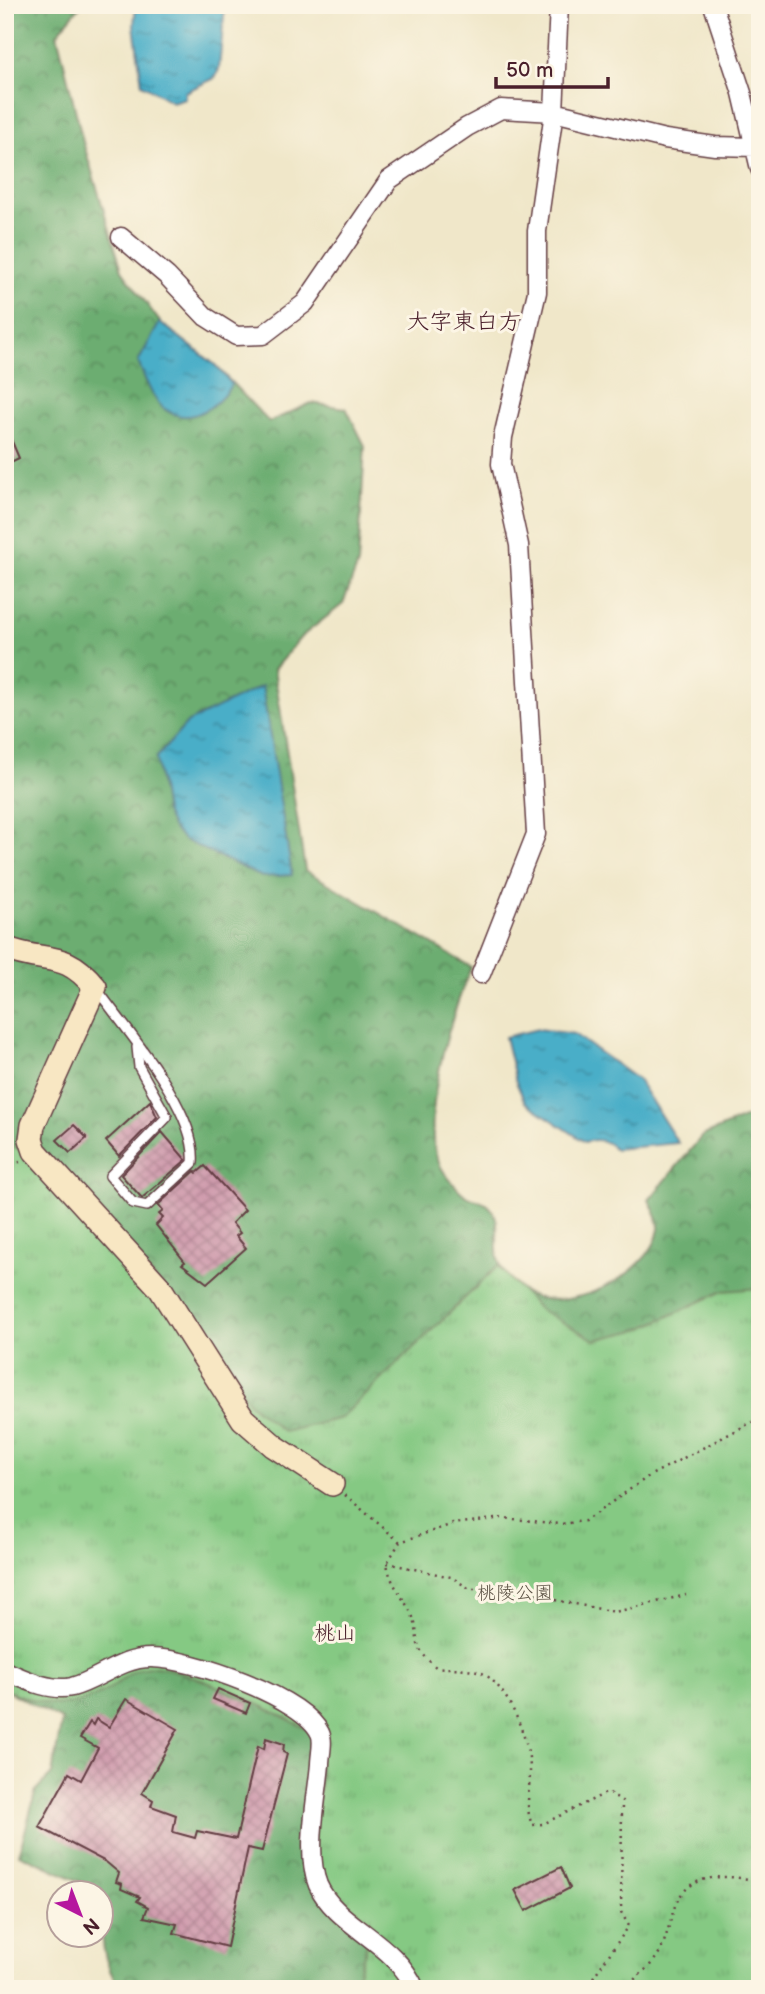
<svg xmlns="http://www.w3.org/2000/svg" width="765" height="1994" font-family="'Balsamiq Sans','Klee One',sans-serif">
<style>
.forest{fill:url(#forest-crowns);stroke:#5b664e;stroke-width:2}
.park{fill:url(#park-tufts);stroke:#687457;stroke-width:2}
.water{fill:url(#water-ripples);stroke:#49667a;stroke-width:2}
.building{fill:url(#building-cross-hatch)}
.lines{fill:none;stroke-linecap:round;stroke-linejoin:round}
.lane-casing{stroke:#633d43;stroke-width:12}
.street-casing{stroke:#633d43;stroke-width:21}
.secondary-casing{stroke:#633d43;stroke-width:26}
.path{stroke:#633d43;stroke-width:2.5;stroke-dasharray:2 5;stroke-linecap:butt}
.lane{stroke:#fff;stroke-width:9}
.street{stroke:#fff;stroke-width:18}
.secondary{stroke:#f8e7c3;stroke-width:23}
.labels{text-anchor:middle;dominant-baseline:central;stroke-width:6;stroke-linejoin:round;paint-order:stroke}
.park-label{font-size:19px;fill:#5c5245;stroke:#fcf5e5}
.neighbourhood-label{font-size:21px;fill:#4a1f2b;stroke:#fcf5e5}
.quarter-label{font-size:23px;fill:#4a1f2b;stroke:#fcf5e5}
</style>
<defs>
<pattern id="forest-crowns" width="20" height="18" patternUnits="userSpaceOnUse" patternTransform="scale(1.75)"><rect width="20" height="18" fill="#6cad71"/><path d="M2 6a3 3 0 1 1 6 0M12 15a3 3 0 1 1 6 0" fill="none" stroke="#5b8c5d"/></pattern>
<pattern id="park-tufts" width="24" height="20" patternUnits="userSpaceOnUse" patternTransform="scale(1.75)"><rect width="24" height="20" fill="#85c983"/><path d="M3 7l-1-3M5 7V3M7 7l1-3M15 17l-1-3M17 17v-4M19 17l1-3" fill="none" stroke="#74ac71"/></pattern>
<pattern id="water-ripples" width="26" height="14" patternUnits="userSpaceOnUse" patternTransform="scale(1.75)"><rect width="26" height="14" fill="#48aec8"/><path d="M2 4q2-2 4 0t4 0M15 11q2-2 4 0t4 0" fill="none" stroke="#3e8da3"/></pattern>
<pattern id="building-cross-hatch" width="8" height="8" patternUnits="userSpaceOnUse" patternTransform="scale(1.75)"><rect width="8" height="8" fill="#cc94a9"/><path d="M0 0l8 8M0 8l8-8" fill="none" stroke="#a8788a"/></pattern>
</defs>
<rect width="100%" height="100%" fill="#fcf5e5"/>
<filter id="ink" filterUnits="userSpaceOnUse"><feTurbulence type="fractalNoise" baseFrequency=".0143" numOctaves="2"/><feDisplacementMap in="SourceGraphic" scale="14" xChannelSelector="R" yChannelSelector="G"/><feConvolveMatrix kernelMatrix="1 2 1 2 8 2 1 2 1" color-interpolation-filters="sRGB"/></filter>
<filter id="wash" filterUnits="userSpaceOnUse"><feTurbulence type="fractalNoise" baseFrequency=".00686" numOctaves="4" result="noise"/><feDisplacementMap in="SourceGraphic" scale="28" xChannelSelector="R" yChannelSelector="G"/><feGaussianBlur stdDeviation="1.57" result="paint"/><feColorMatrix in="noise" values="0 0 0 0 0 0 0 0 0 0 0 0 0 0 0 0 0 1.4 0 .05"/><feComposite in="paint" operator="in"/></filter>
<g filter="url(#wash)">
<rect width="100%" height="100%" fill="#f0e7c9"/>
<path class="forest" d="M 5,5 L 81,5 L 57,34 L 83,142 L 122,270 L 160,322 L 215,365 L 269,422 L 311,403 L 346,408 L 365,446 L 358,564 L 343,604 L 301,637 L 274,669 L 305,870 L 471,967 C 453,1011 416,1123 441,1167 C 446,1176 457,1189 465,1195 C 472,1200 483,1200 489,1206 C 511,1229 477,1256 521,1290 C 560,1320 652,1276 659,1229 C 660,1220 653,1208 649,1200 L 702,1136 L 760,1111 L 760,1989 L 121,1989 C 98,1960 102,1926 102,1892 L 91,1892 L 90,1886 L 19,1854 L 36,1790 L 52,1774 L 62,1720 L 5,1690 Z"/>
<path class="park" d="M 5,1144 L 53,1160 L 197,1327 L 250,1404 L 284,1432 L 341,1418 L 498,1266 L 539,1309 L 595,1340 L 641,1329 L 723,1291 L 760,1288 L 760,1989 L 353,1989 L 369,1937 L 328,1896 L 311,1863 L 321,1774 L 313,1733 C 285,1716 177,1663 149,1667 C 132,1669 125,1678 112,1687 C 71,1713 48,1707 5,1690 Z"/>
<path class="water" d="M 136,5 L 225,5 L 219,69 L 215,78 L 185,92 L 185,98 L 172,102 L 142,84 L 134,25 Z
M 160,322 L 215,365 L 232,384 C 218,407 187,429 162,407 C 151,396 144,376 138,362 Z
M 262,686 L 292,875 L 262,877 L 184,840 L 173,829 L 165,812 L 156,758 L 188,722 Z
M 538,1029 L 574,1034 L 638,1080 L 678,1143 L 615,1149 C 606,1140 597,1138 585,1142 L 525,1102 L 516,1082 L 505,1037 Z"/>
<g id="blocks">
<path class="building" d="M 5,425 L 19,458 L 5,465 Z
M 150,1101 L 157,1117 L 119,1156 L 106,1141 Z
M 74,1125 L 87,1138 L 70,1153 L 57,1140 Z
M 162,1132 L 186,1160 L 142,1198 L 121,1175 Z
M 205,1166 L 245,1210 L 232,1223 L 240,1233 L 236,1236 L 246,1248 L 207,1283 L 182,1264 L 185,1262 L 156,1225 L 163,1218 L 159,1214 L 163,1211 L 158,1205 L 195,1171 L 197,1173 Z
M 218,1689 L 250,1703 L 246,1713 L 213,1699 Z
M 126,1699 L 178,1729 L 142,1793 L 153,1800 L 151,1806 L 176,1815 L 173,1832 L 195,1838 L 197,1831 L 236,1839 L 258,1746 L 264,1749 L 266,1738 L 284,1744 L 283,1752 L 287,1754 L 262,1851 L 248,1848 L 227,1947 L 174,1933 L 177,1924 L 144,1917 L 148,1907 L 137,1901 L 140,1897 L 121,1889 L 122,1884 L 116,1882 L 119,1873 L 106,1862 L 39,1827 L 69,1773 L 81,1780 L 98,1748 L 80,1738 L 90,1722 L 93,1725 L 96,1719 L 109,1727 Z
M 561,1867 L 570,1888 L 526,1911 L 515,1890 Z"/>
</g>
</g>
<g filter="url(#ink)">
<use href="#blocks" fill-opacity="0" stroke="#633d43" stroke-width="2"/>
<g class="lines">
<defs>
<path id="lane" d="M 96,988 C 126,1030 198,1111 193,1163 L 147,1206 L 133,1203 L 110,1176 L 167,1117 L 139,1067 L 137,1047"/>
<path id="street" d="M 713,5 L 742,93 L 760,169
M 121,237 L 167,276 L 206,317 L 236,336 L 263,335 L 305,303 L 389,180 L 467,127 L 501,109 L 554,112 L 665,139 L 715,146 L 756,147
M 481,974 L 536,834 L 519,545 L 501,464 L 503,437 L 537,292 L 537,231 L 554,112 L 559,5
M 5,1671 C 24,1679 50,1692 72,1687 C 99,1680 120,1658 151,1658 C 190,1658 304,1697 320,1733 C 324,1741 320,1755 320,1764 C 317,1799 305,1853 318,1885 C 336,1926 396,1942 415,1989"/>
<path id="secondary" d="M 5,948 C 46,965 63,948 95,987 L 33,1125 L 31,1139 L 35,1151 L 160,1288 L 243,1419 L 274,1446 L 332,1484"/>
</defs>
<use href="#lane" class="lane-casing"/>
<use href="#street" class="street-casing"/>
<use href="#secondary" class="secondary-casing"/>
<path class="path" d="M 5,1165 L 20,1162
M 345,1495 L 400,1542
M 387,1563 L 451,1577 L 470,1589 L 523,1589 L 550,1599 L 615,1612 L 686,1595
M 585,1989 L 629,1926 L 621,1912 L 622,1801 L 608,1792 L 543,1824 L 533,1825 C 524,1812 530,1787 530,1772 C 531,1743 508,1684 480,1672 C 466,1667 451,1669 436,1667 C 407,1643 423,1636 411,1613 C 402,1595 390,1584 387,1563 L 400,1542 L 453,1524 L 503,1518 L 561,1524 L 585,1521 L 649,1476 L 760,1418
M 624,1989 C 634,1979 647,1970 656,1958 C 665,1945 668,1928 673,1912 C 685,1870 726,1875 760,1881"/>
<use href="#lane" class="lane"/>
<use href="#street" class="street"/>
<use href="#secondary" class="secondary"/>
</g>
</g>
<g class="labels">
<g class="park-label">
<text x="515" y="1593">桃陵公園</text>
</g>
<g class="neighbourhood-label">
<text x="335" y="1633">桃山</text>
</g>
<g class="quarter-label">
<text x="464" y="322">大字東白方</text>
</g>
</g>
<rect width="765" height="1994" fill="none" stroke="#fcf5e5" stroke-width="28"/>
<g transform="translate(80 1914) rotate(138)"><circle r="33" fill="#fcf5e5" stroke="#b59f9b" stroke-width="2"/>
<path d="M0-5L12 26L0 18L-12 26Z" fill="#b5179e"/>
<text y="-10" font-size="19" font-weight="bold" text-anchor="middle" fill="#4a1f2b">N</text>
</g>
<path d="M496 77v10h112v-10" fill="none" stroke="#4a1f2b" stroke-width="3.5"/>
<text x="506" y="77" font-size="21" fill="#4a1f2b" stroke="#fcf5e5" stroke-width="5" paint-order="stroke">50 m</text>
</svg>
